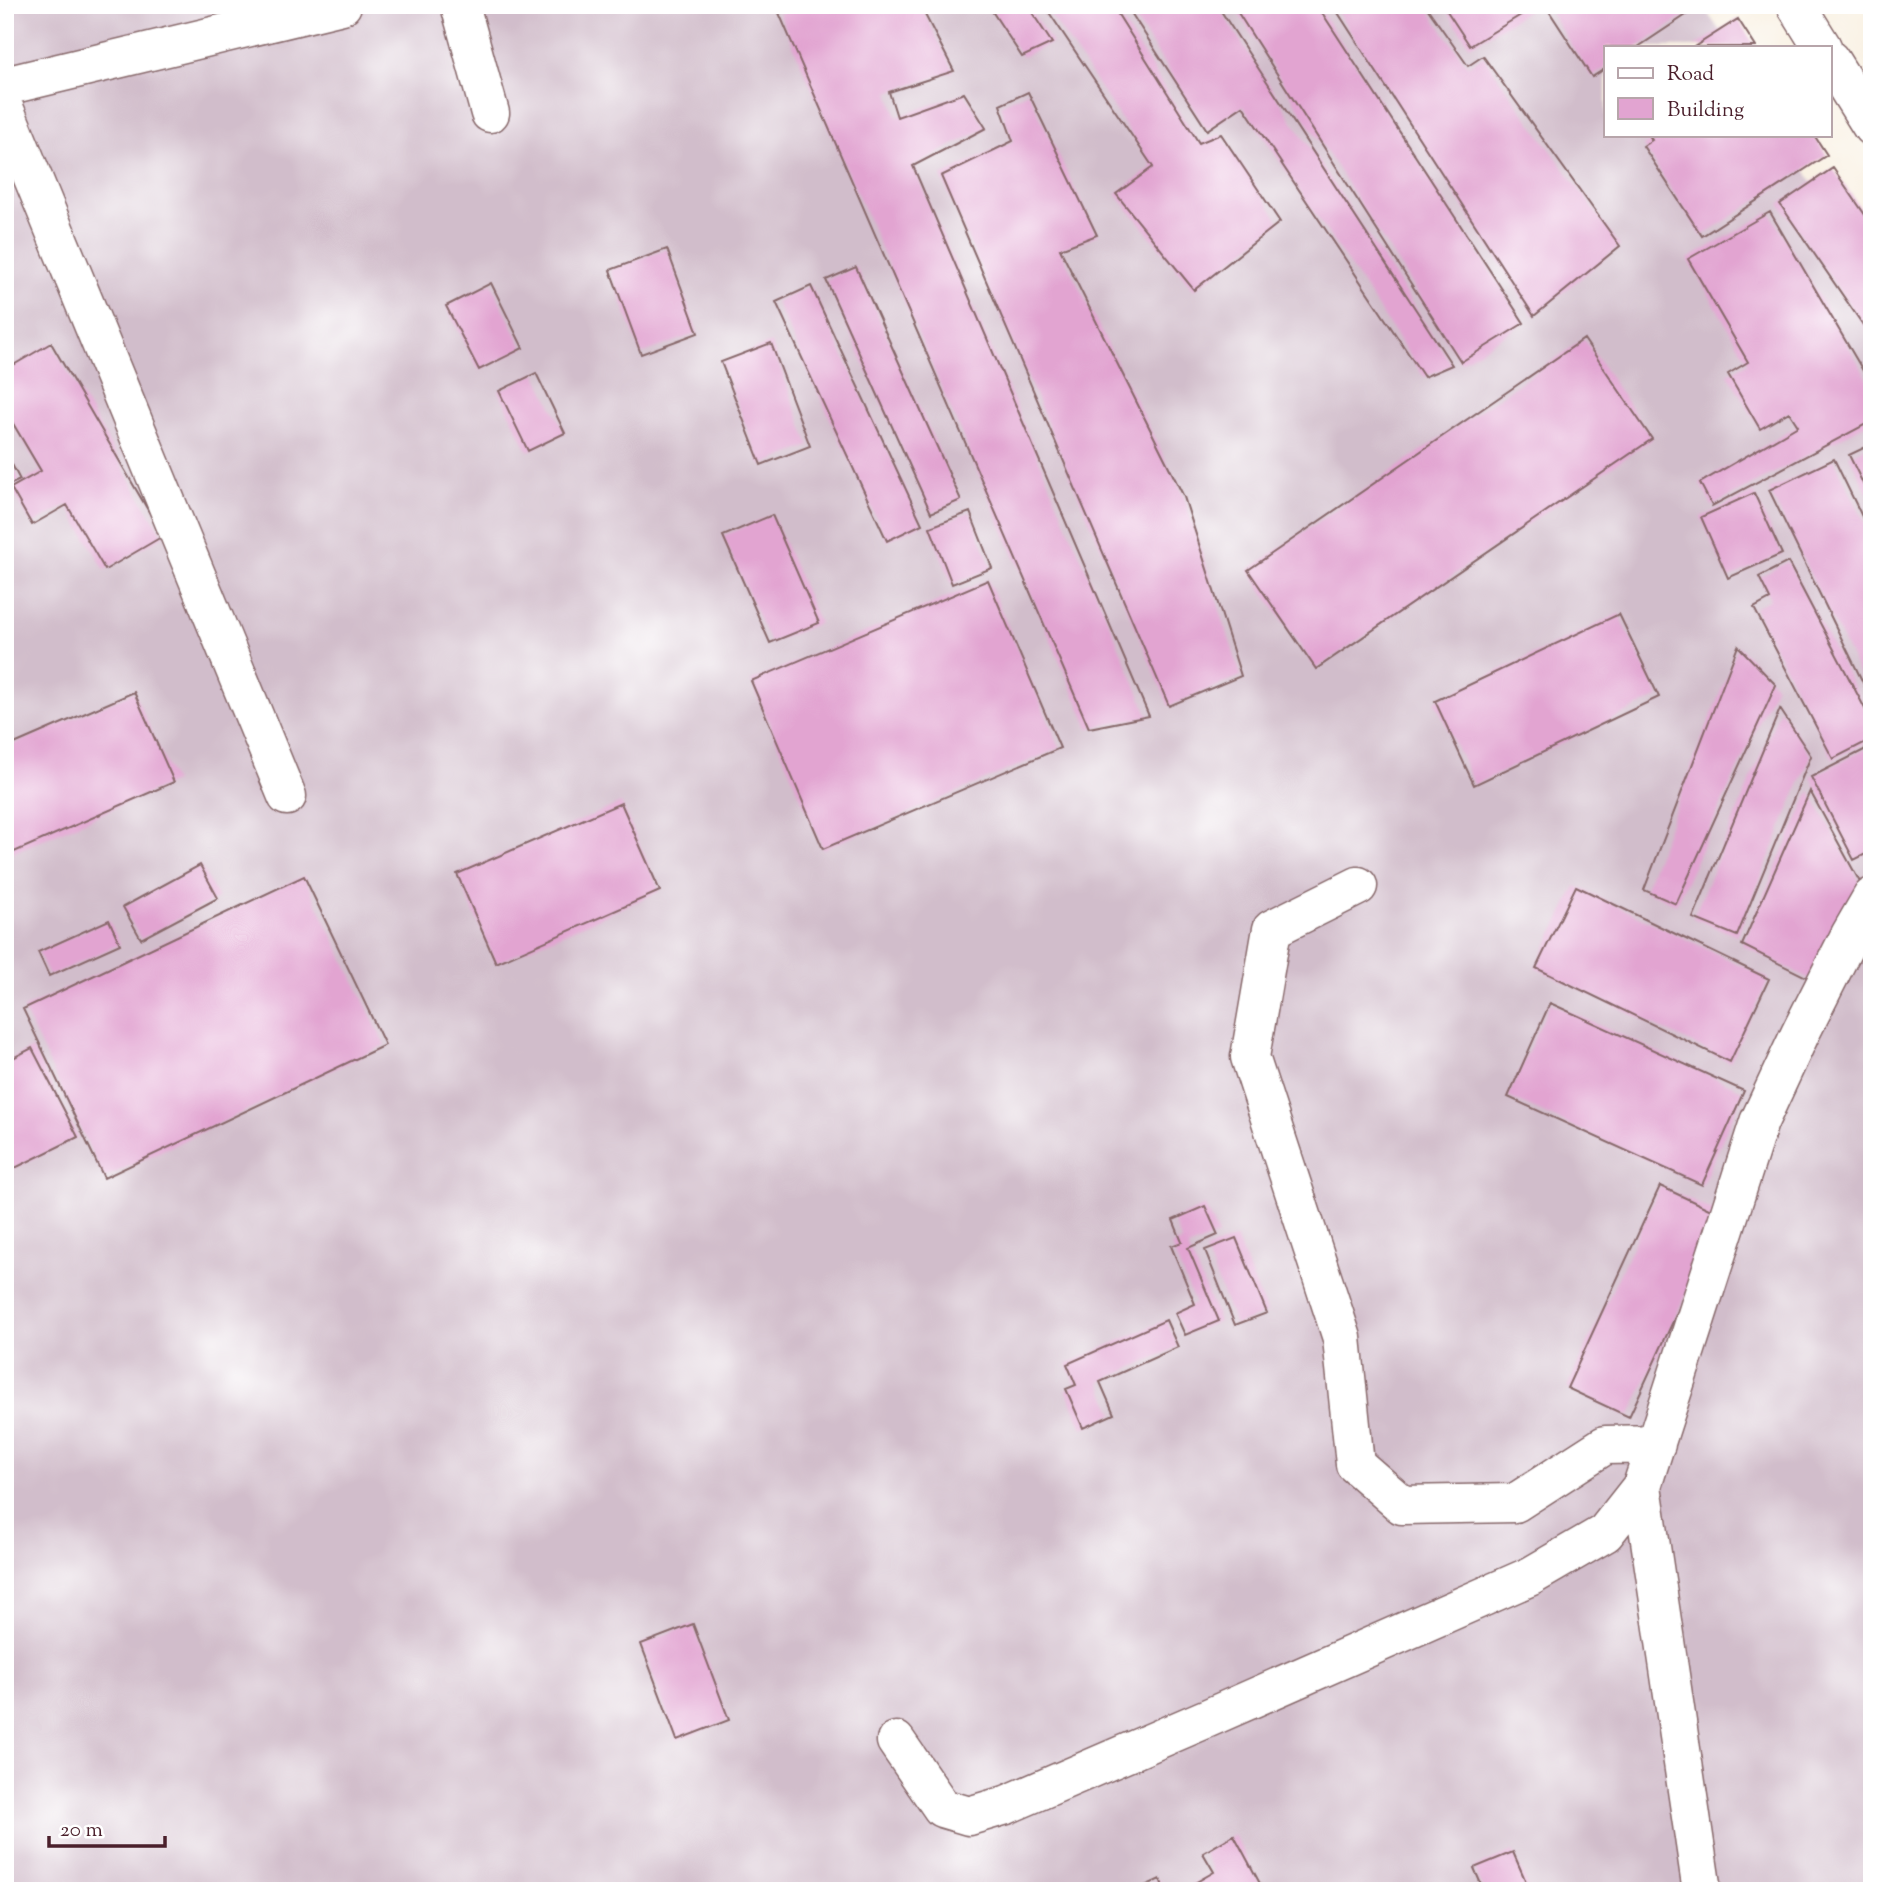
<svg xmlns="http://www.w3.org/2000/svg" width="1877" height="1896" font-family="'Sorts Mill Goudy',serif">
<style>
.industrial{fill:#d1bdcb}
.building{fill:#e2a4d1}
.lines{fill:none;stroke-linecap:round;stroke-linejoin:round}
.minor-casing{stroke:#87686a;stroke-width:41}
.minor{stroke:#fff;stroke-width:38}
</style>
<rect width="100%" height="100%" fill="#fff"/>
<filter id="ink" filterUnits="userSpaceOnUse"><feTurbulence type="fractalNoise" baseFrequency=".0143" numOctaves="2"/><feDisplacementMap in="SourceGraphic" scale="14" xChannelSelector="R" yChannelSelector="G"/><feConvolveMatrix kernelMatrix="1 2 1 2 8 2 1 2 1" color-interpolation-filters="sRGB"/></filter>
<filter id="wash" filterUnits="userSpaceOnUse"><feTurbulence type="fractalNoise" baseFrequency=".00686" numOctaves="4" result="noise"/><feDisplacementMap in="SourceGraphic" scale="28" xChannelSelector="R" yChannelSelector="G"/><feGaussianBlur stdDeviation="1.57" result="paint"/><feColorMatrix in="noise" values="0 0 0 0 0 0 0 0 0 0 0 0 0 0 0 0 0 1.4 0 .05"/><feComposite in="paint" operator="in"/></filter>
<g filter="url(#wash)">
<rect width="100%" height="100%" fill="#f8efdf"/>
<path class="industrial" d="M 5,5 L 1702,5 L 1731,47 L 1606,47 L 1606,135 L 1787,135 L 1872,296 L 1872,1891 L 5,1891 Z"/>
<g id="blocks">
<path class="building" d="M 808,5 L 920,5 L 954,71 L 889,92 L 897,117 L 964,93 L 986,128 L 913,166 L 1149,716 L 1089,728 L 779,13 Z
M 988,5 L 1027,5 L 1052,43 L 1022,57 Z
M 1044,5 L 1112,5 L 1199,143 L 1221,134 L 1280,222 L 1194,290 L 1116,194 L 1153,167 Z
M 1126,5 L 1217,5 L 1452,365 L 1424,377 L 1243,106 L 1207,130 Z
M 1233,5 L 1317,5 L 1524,323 L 1461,362 Z
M 1333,5 L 1425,5 L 1468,66 L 1483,56 L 1620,246 L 1534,316 Z
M 1443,5 L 1526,5 L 1529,10 L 1470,46 Z
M 1545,5 L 1701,5 L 1638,47 L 1606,47 L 1606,68 L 1592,77 Z
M 1738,19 L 1756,47 L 1694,47 Z
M 1028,92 L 1097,235 L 1060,249 L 1184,497 L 1241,676 L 1169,706 L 941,176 L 1013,141 L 1000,105 Z
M 1649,135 L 1814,135 L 1827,155 L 1702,236 L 1643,146 L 1652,140 Z
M 1833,168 L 1872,225 L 1872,338 L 1780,204 Z
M 1770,212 L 1872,386 L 1872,421 L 1712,506 L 1700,483 L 1798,426 L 1789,412 L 1760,429 L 1728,374 L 1748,362 L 1688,259 Z
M 667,249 L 698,333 L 641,354 L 610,270 Z
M 856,267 L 961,500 L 931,513 L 826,280 Z
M 491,283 L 523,348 L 479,370 L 446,306 Z
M 811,286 L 922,524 L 887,541 L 776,302 Z
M 1584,339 L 1652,439 L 1316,669 L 1248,570 Z
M 51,343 L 163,536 L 105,570 L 67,505 L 32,525 L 11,488 L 41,471 L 5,410 L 5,370 Z
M 771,343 L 810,446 L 761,465 L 721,362 Z
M 536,373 L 565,433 L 528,451 L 499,391 Z
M 1872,444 L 1872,502 L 1849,455 Z
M 5,451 L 20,480 L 5,487 Z
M 1834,459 L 1872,537 L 1872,701 L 1769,490 Z
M 1754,493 L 1782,554 L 1728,578 L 1701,517 Z
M 970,512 L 992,568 L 952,584 L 930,527 Z
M 772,515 L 819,623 L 770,643 L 723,536 Z
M 1788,562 L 1872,722 L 1872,739 L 1833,759 L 1754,608 L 1770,599 L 1759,577 Z
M 988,580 L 1060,748 L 823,849 L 751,681 Z
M 1619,614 L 1659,697 L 1474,785 L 1435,701 Z
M 1738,646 L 1776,685 L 1676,904 L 1644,890 Z
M 134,692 L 174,782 L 12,853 L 5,838 L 5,748 Z
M 1780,709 L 1811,756 L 1737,936 L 1693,918 Z
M 1872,746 L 1872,851 L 1854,860 L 1811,777 Z
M 1810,791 L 1861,884 L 1814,981 L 1742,945 Z
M 621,803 L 660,891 L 496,963 L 457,874 Z
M 200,865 L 218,898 L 141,939 L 123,907 Z
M 304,876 L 385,1045 L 104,1178 L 23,1009 Z
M 1576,886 L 1769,979 L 1730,1062 L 1536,968 Z
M 109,920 L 120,944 L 49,976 L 38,952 Z
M 1550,1003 L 1744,1091 L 1702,1185 L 1508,1097 Z
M 32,1048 L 78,1137 L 5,1173 L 5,1062 Z
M 1660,1186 L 1722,1215 L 1629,1417 L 1567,1388 Z
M 1205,1206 L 1218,1235 L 1188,1248 L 1219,1321 L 1185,1335 L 1175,1313 L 1195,1304 L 1171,1246 L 1182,1242 L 1173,1220 Z
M 1236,1238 L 1267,1313 L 1235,1325 L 1205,1250 Z
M 1166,1320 L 1178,1347 L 1100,1382 L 1114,1414 L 1083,1428 L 1066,1389 L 1076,1385 L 1067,1364 Z
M 693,1624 L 729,1720 L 677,1740 L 641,1644 Z
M 1234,1835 L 1264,1891 L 1190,1891 L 1188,1887 L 1214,1872 L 1203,1853 Z
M 1513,1852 L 1530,1891 L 1484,1891 L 1474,1868 Z
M 1160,1879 L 1165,1891 L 1134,1891 Z"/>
</g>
</g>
<g filter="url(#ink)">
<use href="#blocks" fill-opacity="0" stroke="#87686a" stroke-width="2"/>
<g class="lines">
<defs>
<path id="minor" d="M 460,5 L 490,113
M 1796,5 L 1822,47
M 1830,60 L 1872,127
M 5,86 L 342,5
M 5,110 L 287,796
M 1358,886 L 1272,929 L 1250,1057 L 1342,1338 L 1355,1464 L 1402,1505 L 1515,1503 L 1605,1445 L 1656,1444
M 1642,1486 L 1702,1891
M 896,1741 L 942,1808 L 969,1816 L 1006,1805 L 1208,1718 L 1531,1576 L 1605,1533 L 1642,1486 L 1759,1122 L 1800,1034 L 1850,935 L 1872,897"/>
</defs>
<use href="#minor" class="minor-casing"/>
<use href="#minor" class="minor"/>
</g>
</g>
<rect width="1877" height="1896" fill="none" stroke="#fff" stroke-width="28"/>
<rect x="1604" y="46" width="228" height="91" fill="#ffffff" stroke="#b7a5aa" stroke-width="2"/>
<rect x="1618" y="68" width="35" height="10" fill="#ffffff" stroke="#b7a5aa" stroke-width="2"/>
<text x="1667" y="80" font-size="21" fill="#4a1f2b">Road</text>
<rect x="1618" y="98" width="35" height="21" fill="#e2a4d1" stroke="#b7a5aa" stroke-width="2"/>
<text x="1667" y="116" font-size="21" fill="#4a1f2b">Building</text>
<path d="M49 1836v10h116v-10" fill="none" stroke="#4a1f2b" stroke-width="3.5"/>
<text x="60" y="1836" font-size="21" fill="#4a1f2b" stroke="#ffffff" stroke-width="5" paint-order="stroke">20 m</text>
</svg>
